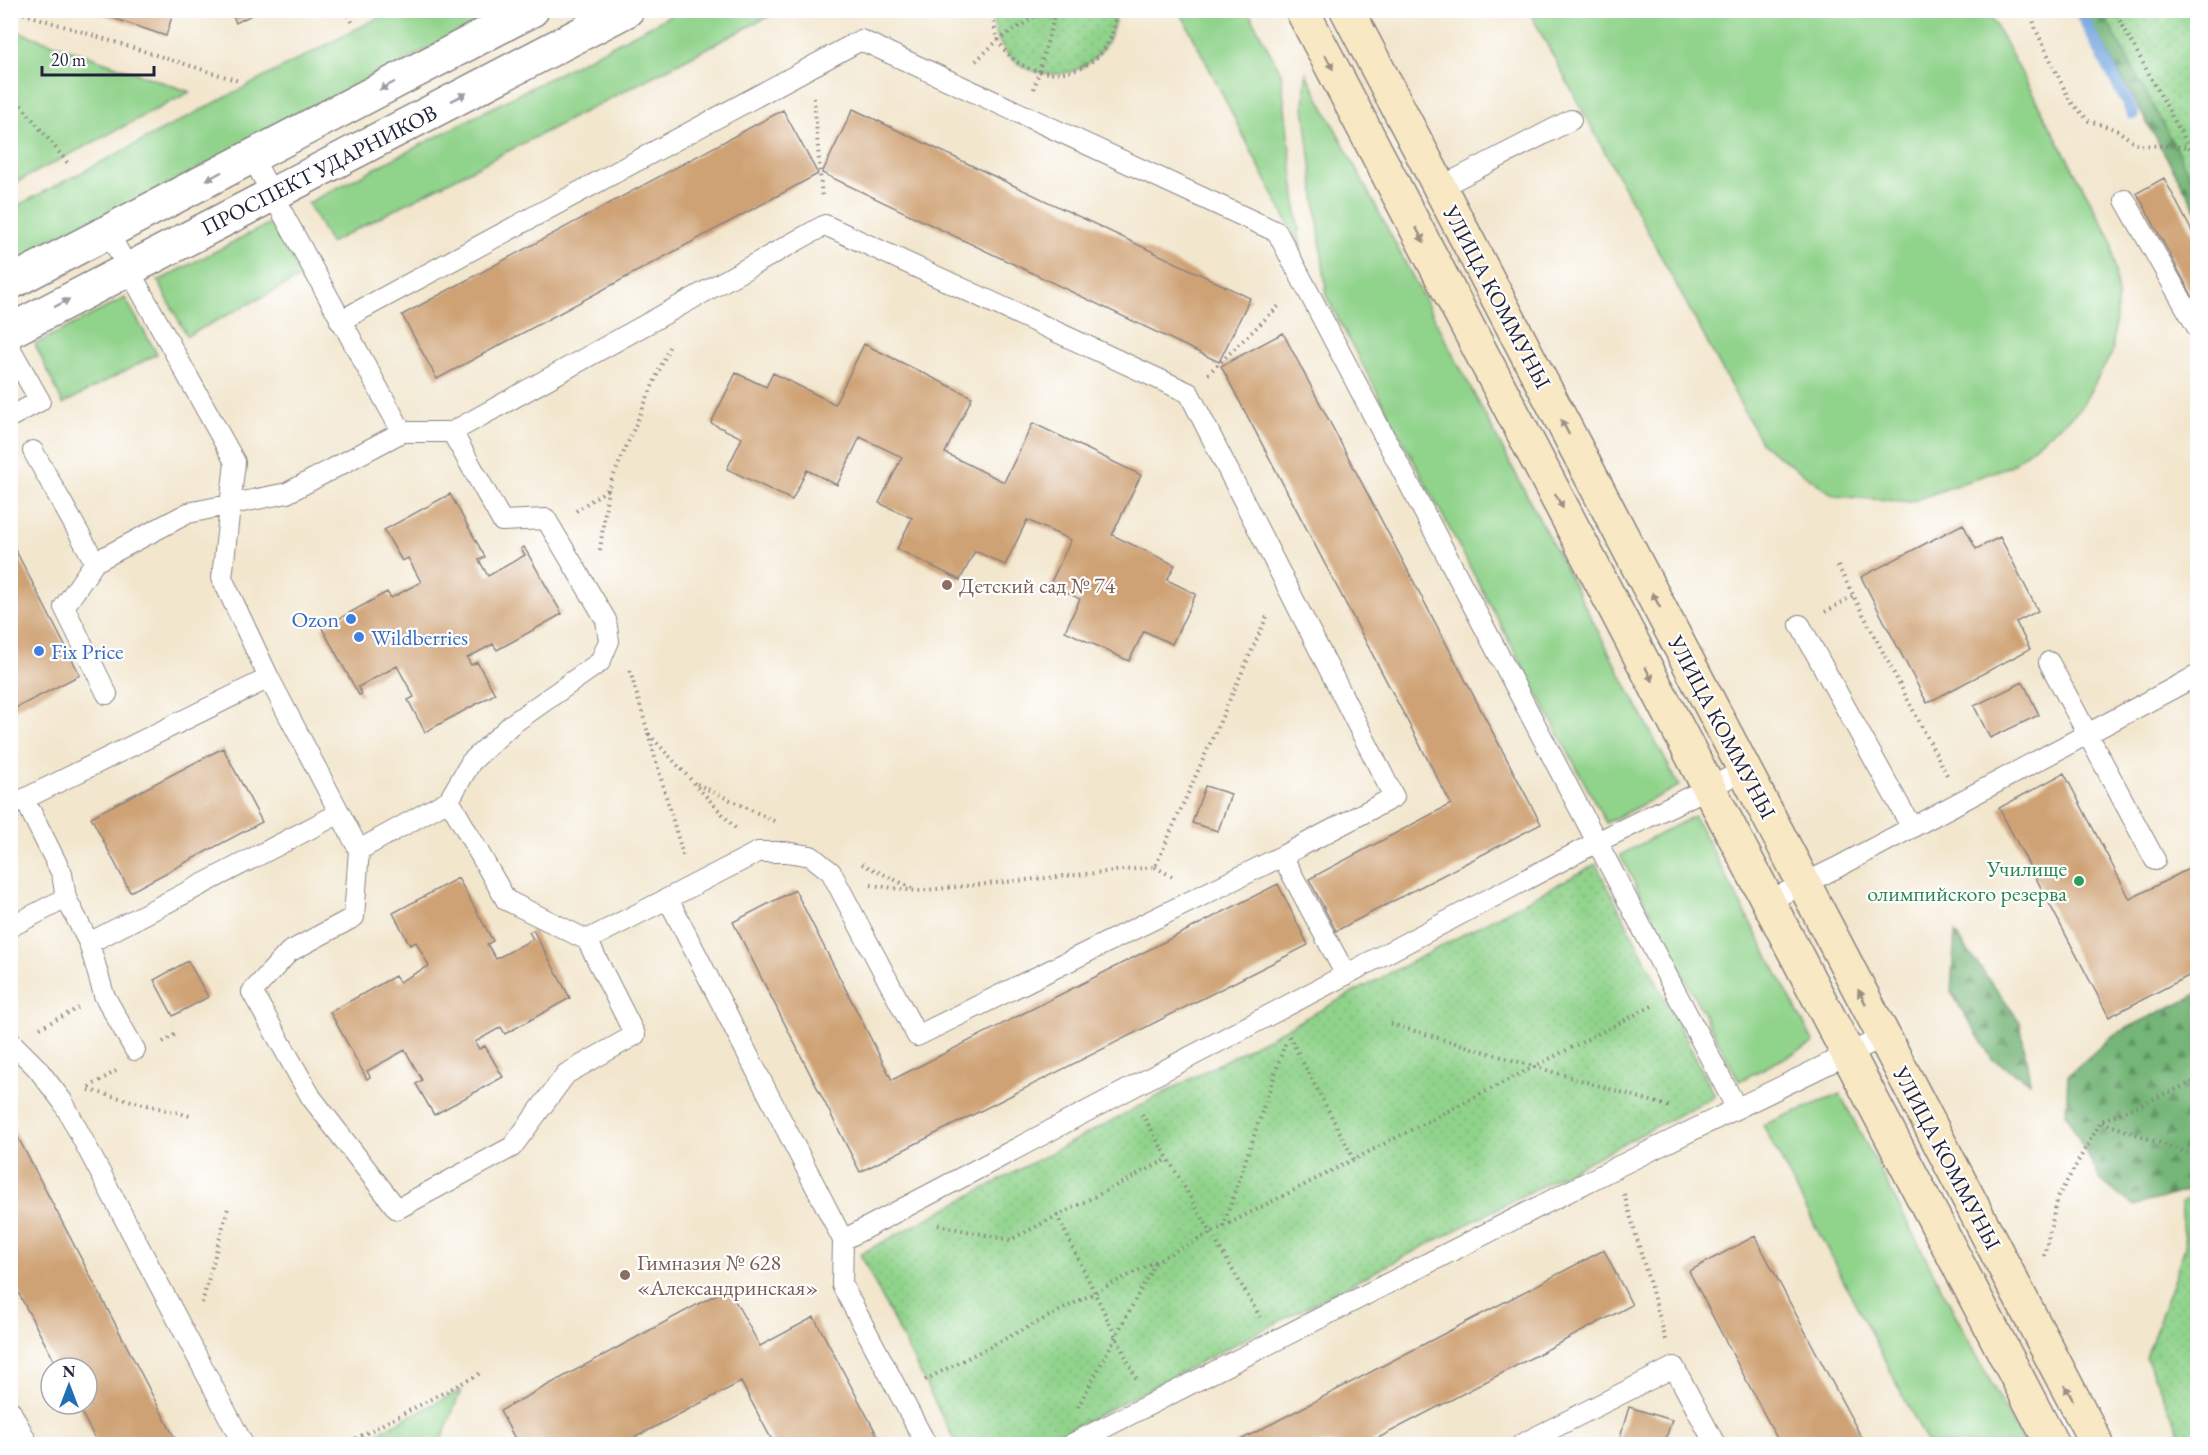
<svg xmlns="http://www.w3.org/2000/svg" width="2208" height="1455" font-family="'EB Garamond',serif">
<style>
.green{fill:#90d38b;stroke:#597a63;stroke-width:1.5}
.forest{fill:url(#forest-firs);stroke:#4b6c59;stroke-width:1.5}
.park{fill:url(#park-dots);stroke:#597a63;stroke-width:1.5}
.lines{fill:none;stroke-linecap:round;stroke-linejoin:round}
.stream{stroke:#73a5de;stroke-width:12}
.building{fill:#cfa274}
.service-casing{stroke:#8a8484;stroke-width:22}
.tertiary-casing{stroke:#8a8484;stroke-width:36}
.secondary-casing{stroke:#8a8484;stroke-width:36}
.path{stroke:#8a8484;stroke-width:4;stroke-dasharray:1.5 4.5;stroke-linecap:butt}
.service{stroke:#fff;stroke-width:20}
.tertiary{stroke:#fff;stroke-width:33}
.secondary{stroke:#f8e8c3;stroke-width:33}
.oneway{fill:#988f86}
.oneway2{fill:#9c9ca7}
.education-dot{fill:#8d6e63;stroke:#fff;stroke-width:2}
.shop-dot{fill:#3f7fe0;stroke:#fff;stroke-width:2}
.leisure-dot{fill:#2e9e5b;stroke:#fff;stroke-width:2}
.labels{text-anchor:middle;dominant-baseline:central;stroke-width:4.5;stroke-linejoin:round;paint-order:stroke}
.street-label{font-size:22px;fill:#22223b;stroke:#fff}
.education-label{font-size:22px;fill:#785e54;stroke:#fff;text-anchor:start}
.shop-label{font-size:22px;fill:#366cbe;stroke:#fff;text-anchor:start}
.leisure-label{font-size:22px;fill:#27864d;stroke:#fff;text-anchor:end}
</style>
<defs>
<pattern id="forest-firs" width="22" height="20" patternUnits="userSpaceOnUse" patternTransform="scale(1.5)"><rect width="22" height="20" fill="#74b577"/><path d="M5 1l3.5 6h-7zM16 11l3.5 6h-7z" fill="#5f9363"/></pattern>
<pattern id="park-dots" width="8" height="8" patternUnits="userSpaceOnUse" patternTransform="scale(1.5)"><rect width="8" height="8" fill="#90d38b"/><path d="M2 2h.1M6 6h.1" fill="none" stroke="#7cb579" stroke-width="1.8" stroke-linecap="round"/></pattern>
</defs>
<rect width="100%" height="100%" fill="#fff"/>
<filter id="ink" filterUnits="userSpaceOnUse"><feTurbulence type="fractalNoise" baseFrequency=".0167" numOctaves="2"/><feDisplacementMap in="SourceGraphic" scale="12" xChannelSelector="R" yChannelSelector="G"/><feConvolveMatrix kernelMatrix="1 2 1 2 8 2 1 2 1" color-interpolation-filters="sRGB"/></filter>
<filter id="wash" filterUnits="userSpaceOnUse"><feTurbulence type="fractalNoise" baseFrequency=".008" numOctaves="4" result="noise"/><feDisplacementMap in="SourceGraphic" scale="24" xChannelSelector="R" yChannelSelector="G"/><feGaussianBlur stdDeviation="1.35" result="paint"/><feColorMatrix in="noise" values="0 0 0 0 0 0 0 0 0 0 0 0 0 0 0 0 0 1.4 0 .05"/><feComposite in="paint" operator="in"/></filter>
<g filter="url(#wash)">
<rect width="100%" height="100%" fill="#f2e6cd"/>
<path class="green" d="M 391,11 L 501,11 L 11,266 L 11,209 Z
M 679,11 L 779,11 L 330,243 L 308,203 Z
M 1180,11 L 1248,11 L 1281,73 L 1301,249 Z
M 1529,11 L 1988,11 L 2111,239 L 2118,297 L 2112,353 L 2080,409 L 2010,466 L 1910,502 L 1835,496 L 1762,444 Z
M 11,29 L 190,92 L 11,185 Z
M 1306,73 L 1679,786 L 1606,823 L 1327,298 L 1304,106 Z
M 272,222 L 301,277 L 187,336 L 158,281 Z
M 125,298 L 157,354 L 63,404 L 35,344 Z
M 1694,816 L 1814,1043 L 1739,1081 L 1620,855 Z
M 1840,1094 L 2023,1444 L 1928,1444 L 1763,1125 Z
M 461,1390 L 440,1444 L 355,1444 Z"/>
<path class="forest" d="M 2084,11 L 2197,11 L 2197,211 Z
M 1955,933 L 2020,1022 L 2030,1082 L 1992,1059 L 1951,992 Z
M 2197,994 L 2197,1188 L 2134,1206 L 2101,1181 L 2066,1114 L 2068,1075 L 2115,1034 Z"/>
<path class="park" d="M 993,10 L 1115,10 L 1116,14 C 1104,100 991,89 993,10 Z
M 2102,11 L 2197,11 L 2197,188 Z
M 1596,864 L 1715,1096 L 1042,1444 L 956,1444 L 860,1254 Z
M 2197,1191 L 2198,1444 L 2185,1444 L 2146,1358 L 2185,1247 L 2181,1203 Z"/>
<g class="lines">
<path class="stream" d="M 2079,10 L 2133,114"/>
</g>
<g id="blocks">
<path class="building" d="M 89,10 L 174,10 L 166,36 Z
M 230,10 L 261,10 L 236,23 Z
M 853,109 L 1250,298 L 1219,362 L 822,173 Z
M 783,110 L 818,174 L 437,379 L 402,315 Z
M 2164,178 L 2198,243 L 2198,307 L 2137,193 Z
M 1283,333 L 1541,824 L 1336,931 L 1309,879 L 1451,804 L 1221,366 Z
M 864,344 L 972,397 L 945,453 L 1004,482 L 1033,423 L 1141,475 L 1112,535 L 1175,565 L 1167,580 L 1196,594 L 1172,644 L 1144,631 L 1129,661 L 1065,631 L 1080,599 L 1050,584 L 1071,540 L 1027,520 L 1005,565 L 975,551 L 960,580 L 897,549 L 912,518 L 879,503 L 902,457 L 860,437 L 837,485 L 807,470 L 792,500 L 727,469 L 742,438 L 711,423 L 736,373 L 766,387 L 773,373 L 835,404 Z
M 450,494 L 485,557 L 479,560 L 488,576 L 525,555 L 521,549 L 524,547 L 562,614 L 497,650 L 493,644 L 467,658 L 471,665 L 477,662 L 495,694 L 425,732 L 408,700 L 414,697 L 397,666 L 358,687 L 362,694 L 359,695 L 322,628 L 387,592 L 391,598 L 421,582 L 408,558 L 402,561 L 384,530 Z
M 1963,524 L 1976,549 L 2000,537 L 2038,611 L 2016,622 L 2030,649 L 1927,703 L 1861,577 Z
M 14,547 L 80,675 L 10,711 L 10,549 Z
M 2023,682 L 2039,715 L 1990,738 L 1974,706 Z
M 223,748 L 262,822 L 130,892 L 91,817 Z
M 2064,773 L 2130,899 L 2198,864 L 2198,971 L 2109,1017 L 1999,808 Z
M 1205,786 L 1231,794 L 1218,831 L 1192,823 Z
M 458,878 L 493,941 L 487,944 L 496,959 L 533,939 L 529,932 L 533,930 L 570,998 L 505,1034 L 501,1027 L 475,1042 L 479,1049 L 485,1046 L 503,1077 L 434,1115 L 416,1084 L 422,1080 L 405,1050 L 367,1071 L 370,1077 L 367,1079 L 330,1012 L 395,976 L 399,982 L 429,966 L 416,942 L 410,945 L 393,913 Z
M 1278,884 L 1308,945 L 860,1172 L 733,922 L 795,890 L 892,1080 Z
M 188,961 L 208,997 L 173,1016 L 154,980 Z
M 10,1122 L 158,1406 L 178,1444 L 98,1444 L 77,1404 L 87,1404 L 87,1368 L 58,1368 L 10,1277 Z
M 1755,1236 L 1799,1320 L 1865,1444 L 1780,1444 L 1733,1355 L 1689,1271 Z
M 1604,1250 L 1632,1305 L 1367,1444 L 1233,1444 Z
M 728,1288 L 760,1346 L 814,1317 L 882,1444 L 774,1444 L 741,1382 L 622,1444 L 518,1444 L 500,1411 Z
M 1629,1407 L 1672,1420 L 1664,1444 L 1618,1444 Z"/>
</g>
</g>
<g filter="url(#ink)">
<use href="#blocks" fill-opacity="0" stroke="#8a8484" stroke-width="1.5"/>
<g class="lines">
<defs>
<path id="service" d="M 252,157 L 402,432
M 1439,188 L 1571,120
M 2125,200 L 2198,329
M 340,321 L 861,40 L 1277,232 L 1736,1107
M 10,348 L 40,401 L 10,417
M 33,451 L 95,562
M 1800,625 L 1912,828
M 2049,662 L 2155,860
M 269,678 L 359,850 L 354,917 L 289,952 L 252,992 L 311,1097 L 397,1209 L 512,1147 L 566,1074 L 635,1035 L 587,940
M 107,694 L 64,607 L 95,562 L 188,513 L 287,493 L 402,432 L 452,432 L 825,225 L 1189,393 L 1394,797 L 1282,856 L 917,1036 L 831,872 L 811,856 L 786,852 L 758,852 L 587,940 L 506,900 L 449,800 L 471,762 L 512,724 L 600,662 L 609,641 L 606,620 L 546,519 L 502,521 L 452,432
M 10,806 L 269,678 L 222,578 L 235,462 L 108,232
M 31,812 L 62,874 L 66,898
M 359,850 L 449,800
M 1282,856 L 1346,975
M 668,899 L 843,1240 L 842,1285 L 926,1444
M 1768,901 L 1836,868 L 2198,675
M 10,927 L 66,898 L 89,943 L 338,814
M 89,943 L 104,995 L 135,1050
M 10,1041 L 37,1068 L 63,1102 L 243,1444
M 843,1240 L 1599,841 L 1745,770
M 10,1410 L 28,1444
M 1072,1444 L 1617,1167 L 1883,1037
M 1522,1444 L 1674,1367 L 1715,1444"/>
<path id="tertiary" d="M 10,283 L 532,10
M 10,331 L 627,10"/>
<path id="secondary" d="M 1302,10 L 2052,1444
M 1347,10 L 2097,1444"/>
</defs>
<use href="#service" class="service-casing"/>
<use href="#tertiary" class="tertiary-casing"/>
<use href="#secondary" class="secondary-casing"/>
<path class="path" d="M 12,10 L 239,81
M 346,10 L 352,22
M 993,10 C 991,95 1118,93 1115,10
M 2030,10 L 2036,30 L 2070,101 L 2089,121 L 2117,130 L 2138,145 L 2189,147
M 2114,10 L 2198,164
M 976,61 L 998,40 L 1045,10
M 1034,89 L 1056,10
M 10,91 L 70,166
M 814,98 L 822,198
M 1208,374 L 1281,304
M 576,511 L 608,489 L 670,345
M 600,550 L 608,489
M 1838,566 L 1948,777
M 1825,612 L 1853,596
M 630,671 L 648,733 L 737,830
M 648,733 L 684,859
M 697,784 L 774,821
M 862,864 L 912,888
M 1155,867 L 1173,877
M 871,885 L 916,891 L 1155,867 L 1268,614
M 1391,1024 L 1671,1107
M 40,1028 L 78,1008
M 1289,1036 L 1354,1159
M 163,1042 L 178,1033
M 89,1087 L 116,1071
M 89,1090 L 190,1116
M 1142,1114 L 1260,1317
M 2102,1122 L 2191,1154 L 2198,1161
M 1624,1194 L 1666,1340
M 1057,1215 L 1137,1380
M 938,1225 L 1010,1240 L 1168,1159
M 1223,1227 L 1286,1041
M 2044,1256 L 2058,1197 L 2101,1121 L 2198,1080
M 202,1303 L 228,1208
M 925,1380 L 1652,1006
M 1078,1407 L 1155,1263
M 345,1444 L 481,1373"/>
<use href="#service" class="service"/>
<use href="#tertiary" class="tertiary"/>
<use href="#secondary" class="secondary"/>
</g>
<defs><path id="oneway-solid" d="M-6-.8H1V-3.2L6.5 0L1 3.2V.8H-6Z" transform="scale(1.5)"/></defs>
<g class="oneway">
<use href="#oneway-solid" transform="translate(1329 62) rotate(62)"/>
<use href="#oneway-solid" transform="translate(1420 235) rotate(62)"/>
<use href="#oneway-solid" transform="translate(1565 427) rotate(-118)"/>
<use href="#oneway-solid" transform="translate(1559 501) rotate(62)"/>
<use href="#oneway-solid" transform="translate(1656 600) rotate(-118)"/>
<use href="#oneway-solid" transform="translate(1649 674) rotate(62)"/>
<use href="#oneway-solid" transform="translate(1862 997) rotate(-118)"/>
<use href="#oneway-solid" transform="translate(2069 1393) rotate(-118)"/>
</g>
<g class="oneway2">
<use href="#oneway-solid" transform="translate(387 86) rotate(152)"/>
<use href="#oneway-solid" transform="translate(459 97) rotate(-27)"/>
<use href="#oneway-solid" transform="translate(214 176) rotate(152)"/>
<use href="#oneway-solid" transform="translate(62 303) rotate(-28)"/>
</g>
</g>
<g class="education-dot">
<circle cx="947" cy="585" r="6"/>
<circle cx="625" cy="1275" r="6"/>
</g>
<g class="shop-dot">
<circle cx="351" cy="619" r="6"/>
<circle cx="359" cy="637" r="6"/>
<circle cx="39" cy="651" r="6"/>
</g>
<circle class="leisure-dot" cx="2079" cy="881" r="6"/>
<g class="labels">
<g class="street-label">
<text transform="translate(319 170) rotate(-27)">ПРОСПЕКТ УДАРНИКОВ</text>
<text transform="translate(1497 297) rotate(62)">УЛИЦА КОММУНЫ</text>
<text transform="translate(1722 727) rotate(62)">УЛИЦА КОММУНЫ</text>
<text transform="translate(1947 1158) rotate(62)">УЛИЦА КОММУНЫ</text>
</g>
<g class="education-label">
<text x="959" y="585">Детский сад № 74</text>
<text x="637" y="1262">Гимназия № 628<tspan x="637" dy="25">«Александринская»</tspan></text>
</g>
<g class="shop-label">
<text x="339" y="619" text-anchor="end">Ozon</text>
<text x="371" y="637">Wildberries</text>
<text x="51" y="651">Fix Price</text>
</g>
<g class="leisure-label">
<text x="2067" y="868">Училище<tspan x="2067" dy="25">олимпийского резерва</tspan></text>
</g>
</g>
<rect width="2208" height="1455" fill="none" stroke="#fff" stroke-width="36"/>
<g transform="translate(69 1386)"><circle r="28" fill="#ffffff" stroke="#a7a7b1" stroke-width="1.5"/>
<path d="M0-4.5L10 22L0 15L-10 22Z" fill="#1f6fb2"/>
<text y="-9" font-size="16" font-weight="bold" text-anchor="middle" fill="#22223b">N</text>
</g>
<path d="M42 66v9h112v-9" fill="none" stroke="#22223b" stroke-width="3"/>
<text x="51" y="66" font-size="18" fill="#22223b" stroke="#ffffff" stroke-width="4.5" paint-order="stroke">20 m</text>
</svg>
